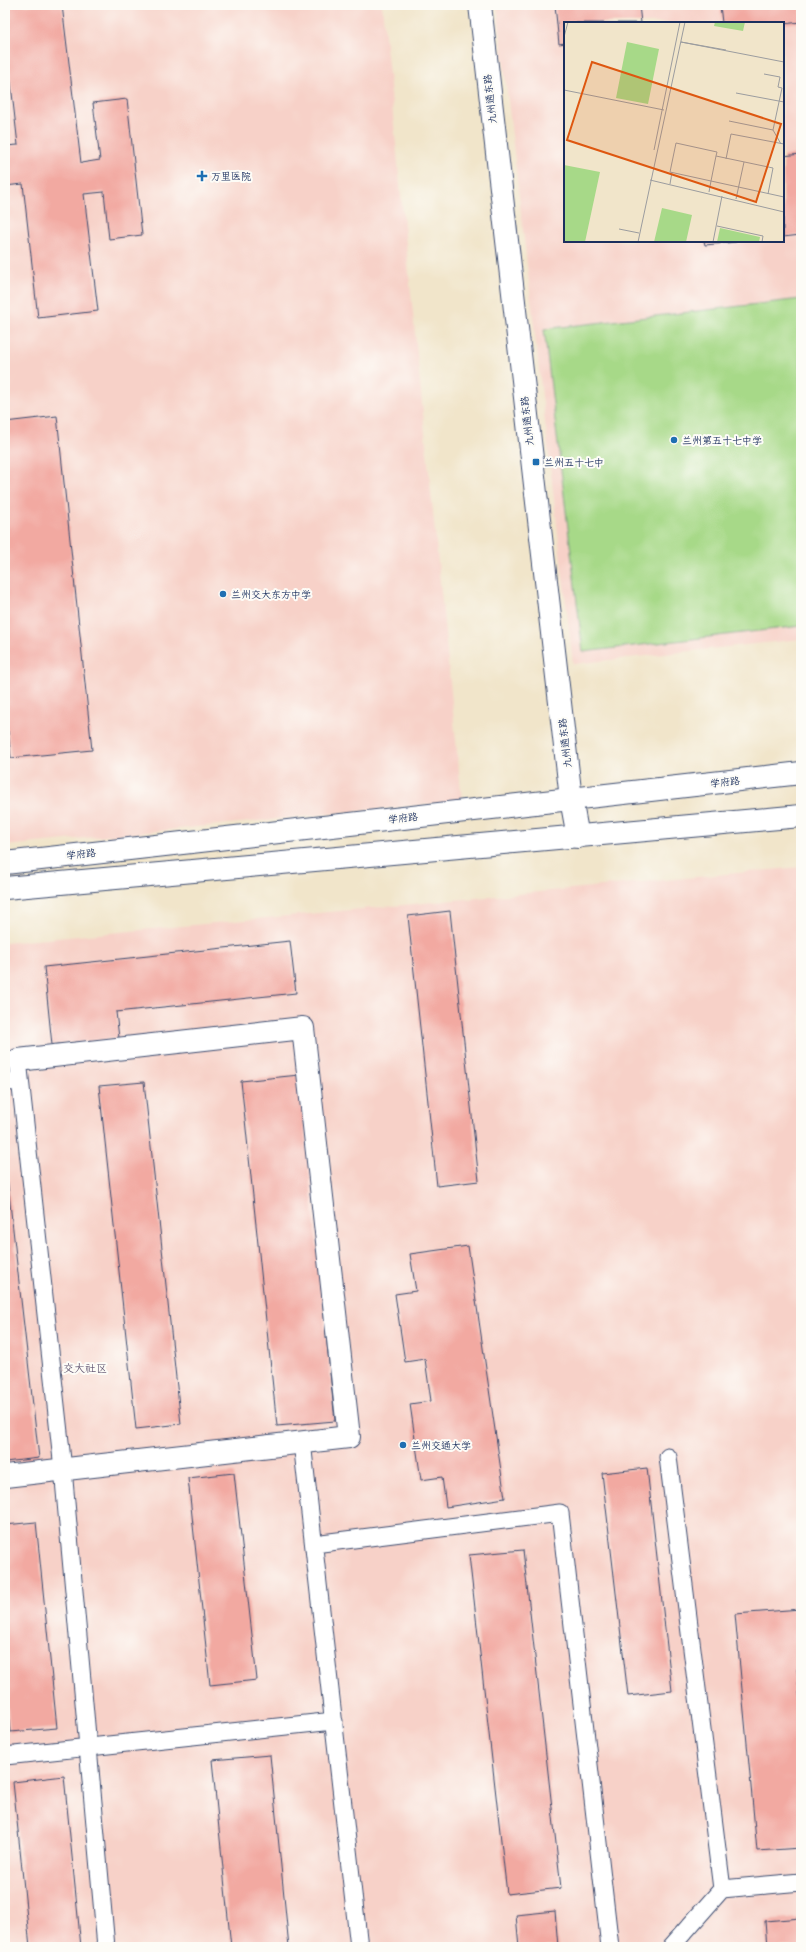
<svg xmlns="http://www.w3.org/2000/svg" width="806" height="1952" font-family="'Shantell Sans','LXGW WenKai TC',sans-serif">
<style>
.built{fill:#f7d1c8;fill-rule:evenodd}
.green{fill:#a7d988;stroke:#618473}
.building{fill:#f2a9a1}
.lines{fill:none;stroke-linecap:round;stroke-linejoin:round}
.service-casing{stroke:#3b4a6e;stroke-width:19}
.minor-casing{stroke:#3b4a6e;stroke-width:24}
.tertiary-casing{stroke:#3b4a6e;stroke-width:24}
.service{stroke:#fff;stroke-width:17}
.minor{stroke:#fff;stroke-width:22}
.tertiary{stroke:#fff;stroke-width:22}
.poi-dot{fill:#1f6fb2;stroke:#fdfcf7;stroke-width:1.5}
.labels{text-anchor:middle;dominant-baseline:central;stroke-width:4;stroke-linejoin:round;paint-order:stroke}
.street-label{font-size:10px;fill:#1b2f5e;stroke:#fdfcf7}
.poi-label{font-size:10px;fill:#1b2f5e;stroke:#fdfcf7;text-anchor:start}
.neighbourhood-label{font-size:11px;fill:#665a75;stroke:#fdfcf7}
.inset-road{fill:none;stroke:#9b9c9f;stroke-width:1}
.view{fill:#de5710;fill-opacity:0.15;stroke:#de5710;stroke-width:2}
.inset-edge{fill:none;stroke:#1b2f5e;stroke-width:2}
</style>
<rect width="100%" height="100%" fill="#fdfcf7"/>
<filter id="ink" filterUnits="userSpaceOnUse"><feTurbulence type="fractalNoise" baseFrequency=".025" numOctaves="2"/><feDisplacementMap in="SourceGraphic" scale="8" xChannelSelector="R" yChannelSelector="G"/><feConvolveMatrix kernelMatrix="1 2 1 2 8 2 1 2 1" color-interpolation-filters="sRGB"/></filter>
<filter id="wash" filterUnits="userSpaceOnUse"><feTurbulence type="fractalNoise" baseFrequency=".012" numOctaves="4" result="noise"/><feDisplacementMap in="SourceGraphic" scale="16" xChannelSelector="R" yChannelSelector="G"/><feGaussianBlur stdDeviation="0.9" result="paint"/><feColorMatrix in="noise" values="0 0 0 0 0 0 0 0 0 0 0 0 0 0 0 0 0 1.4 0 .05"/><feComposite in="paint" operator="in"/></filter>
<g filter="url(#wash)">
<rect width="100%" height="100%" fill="#f1e5ca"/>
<path class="built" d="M 5,5 L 382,5 L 462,801 L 5,846 Z
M 497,5 L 801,5 L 801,639 L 573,664 ZM 565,23 L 783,23 L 783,241 L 565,241 Z
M 801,867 L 801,1947 L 5,1947 L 5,943 Z"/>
<path class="green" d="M 801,299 L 801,626 L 583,652 L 544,329 Z"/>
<g id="blocks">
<path class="building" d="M 5,5 L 62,5 L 81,163 L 100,160 L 93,103 L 127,99 L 142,235 L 109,239 L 104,192 L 84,194 L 98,311 L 38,318 L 23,184 L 5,186 L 5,146 L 18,145 L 5,32 Z
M 555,5 L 639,5 L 641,23 L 565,23 L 565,43 L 559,44 Z
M 720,5 L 801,5 L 801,22 L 783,24 L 722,23 Z
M 801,154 L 801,235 L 783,237 L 783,156 Z
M 704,241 L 736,241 L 736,242 L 705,245 Z
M 57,416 L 92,750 L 11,758 L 8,731 L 5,731 L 5,422 Z
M 450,911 L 479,1181 L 437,1186 L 408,916 Z
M 290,941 L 296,993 L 116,1012 L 119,1038 L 52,1045 L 44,967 Z
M 299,1075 L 335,1421 L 277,1426 L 241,1081 Z
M 144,1082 L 181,1424 L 136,1429 L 99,1086 Z
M 6,1168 L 39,1458 L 5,1462 L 5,1169 Z
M 468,1246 L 505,1498 L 446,1507 L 442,1477 L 421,1480 L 410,1404 L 431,1401 L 425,1359 L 405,1362 L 395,1294 L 416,1291 L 410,1254 Z
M 647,1468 L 672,1691 L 628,1696 L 602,1473 Z
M 234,1473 L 257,1680 L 210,1685 L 188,1478 Z
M 36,1522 L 57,1728 L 10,1732 L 5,1679 L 5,1525 Z
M 523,1550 L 561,1888 L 507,1894 L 469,1555 Z
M 801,1609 L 801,1668 L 797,1669 L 801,1715 L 801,1848 L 757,1851 L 735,1614 Z
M 270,1755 L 289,1947 L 231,1947 L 212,1760 Z
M 64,1776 L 81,1947 L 30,1947 L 13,1782 Z
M 555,1911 L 558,1947 L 519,1947 L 516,1915 Z
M 801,1918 L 801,1947 L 767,1947 L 765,1921 Z"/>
</g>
</g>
<g filter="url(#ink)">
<use href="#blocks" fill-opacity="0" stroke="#3b4a6e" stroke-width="1"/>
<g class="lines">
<defs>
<path id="service" d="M 18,1060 L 63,1469 L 106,1947
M 5,1082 L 20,1081
M 302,1442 L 359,1947
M 668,1457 L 722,1889 L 801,1882
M 314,1544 L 560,1513 L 610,1947
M 5,1756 L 334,1721
M 671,1947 L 722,1889"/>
<path id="minor" d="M 480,5 L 571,799 L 578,837
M 5,1476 L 349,1437 L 303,1028 L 18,1060"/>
<path id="tertiary" d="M 5,863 L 801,773
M 5,888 L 801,816"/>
</defs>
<use href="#service" class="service-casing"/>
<use href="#minor" class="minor-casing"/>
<use href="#tertiary" class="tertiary-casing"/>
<use href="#service" class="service"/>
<use href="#minor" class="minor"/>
<use href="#tertiary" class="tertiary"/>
</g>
</g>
<g class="poi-dot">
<path d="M200 170h4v4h4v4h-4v4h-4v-4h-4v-4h4z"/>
<circle cx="674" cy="440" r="4"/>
<rect x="532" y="458" width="8" height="8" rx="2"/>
<circle cx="223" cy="594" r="4"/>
<circle cx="403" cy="1445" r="4"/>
</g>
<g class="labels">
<g class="street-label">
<text transform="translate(490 99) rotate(-97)">九州通东路</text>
<text transform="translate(527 421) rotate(-97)">九州通东路</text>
<text transform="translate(565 743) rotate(-97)">九州通东路</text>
<text transform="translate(725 782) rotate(-6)">学府路</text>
<text transform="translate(403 818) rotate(-6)">学府路</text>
<text transform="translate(81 854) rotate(-6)">学府路</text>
</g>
<g class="poi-label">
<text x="211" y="176">万里医院</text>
<text x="682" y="440">兰州第五十七中学</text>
<text x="544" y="462">兰州五十七中</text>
<text x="231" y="594">兰州交大东方中学</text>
<text x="411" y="1445">兰州交通大学</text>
</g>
<g class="neighbourhood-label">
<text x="85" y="1368">交大社区</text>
</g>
</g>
<g transform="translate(564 22)">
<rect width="220" height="220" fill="#f1e5ca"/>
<path d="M 151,0 L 181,0 L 179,9 L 150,4 ZM 63,20 L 95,27 L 84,82 L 52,76 ZM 0,143 L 36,150 L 21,220 L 0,220 ZM 98,186 L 128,193 L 122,220 L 90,220 ZM 156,206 L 196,215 L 195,220 L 153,220 Z" fill="#a7d988"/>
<path class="inset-road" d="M 0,15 L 4,0M 162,28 L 117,20 L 220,40M 0,68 L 100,88M 172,71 L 220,80M 165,99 L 209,108 L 218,66 L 214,65 L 216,55 L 200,52M 209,108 L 217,122M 90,128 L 116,0M 152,134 L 209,146 L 204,172M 162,137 L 167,112 L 220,122M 86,158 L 220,190M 106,162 L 108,150M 145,170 L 147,159 L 152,134 L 153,130 L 112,121 L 106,150 L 147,159 L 220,175M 172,177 L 180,140M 153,204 L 199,214 L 198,220M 55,207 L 75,211M 74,220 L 121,0M 149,220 L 158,174"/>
<path class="view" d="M 28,40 L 217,102 L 192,180 L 3,118 Z"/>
<rect width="220" height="220" class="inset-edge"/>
</g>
<rect width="806" height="1952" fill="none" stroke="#fdfcf7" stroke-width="20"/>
</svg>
